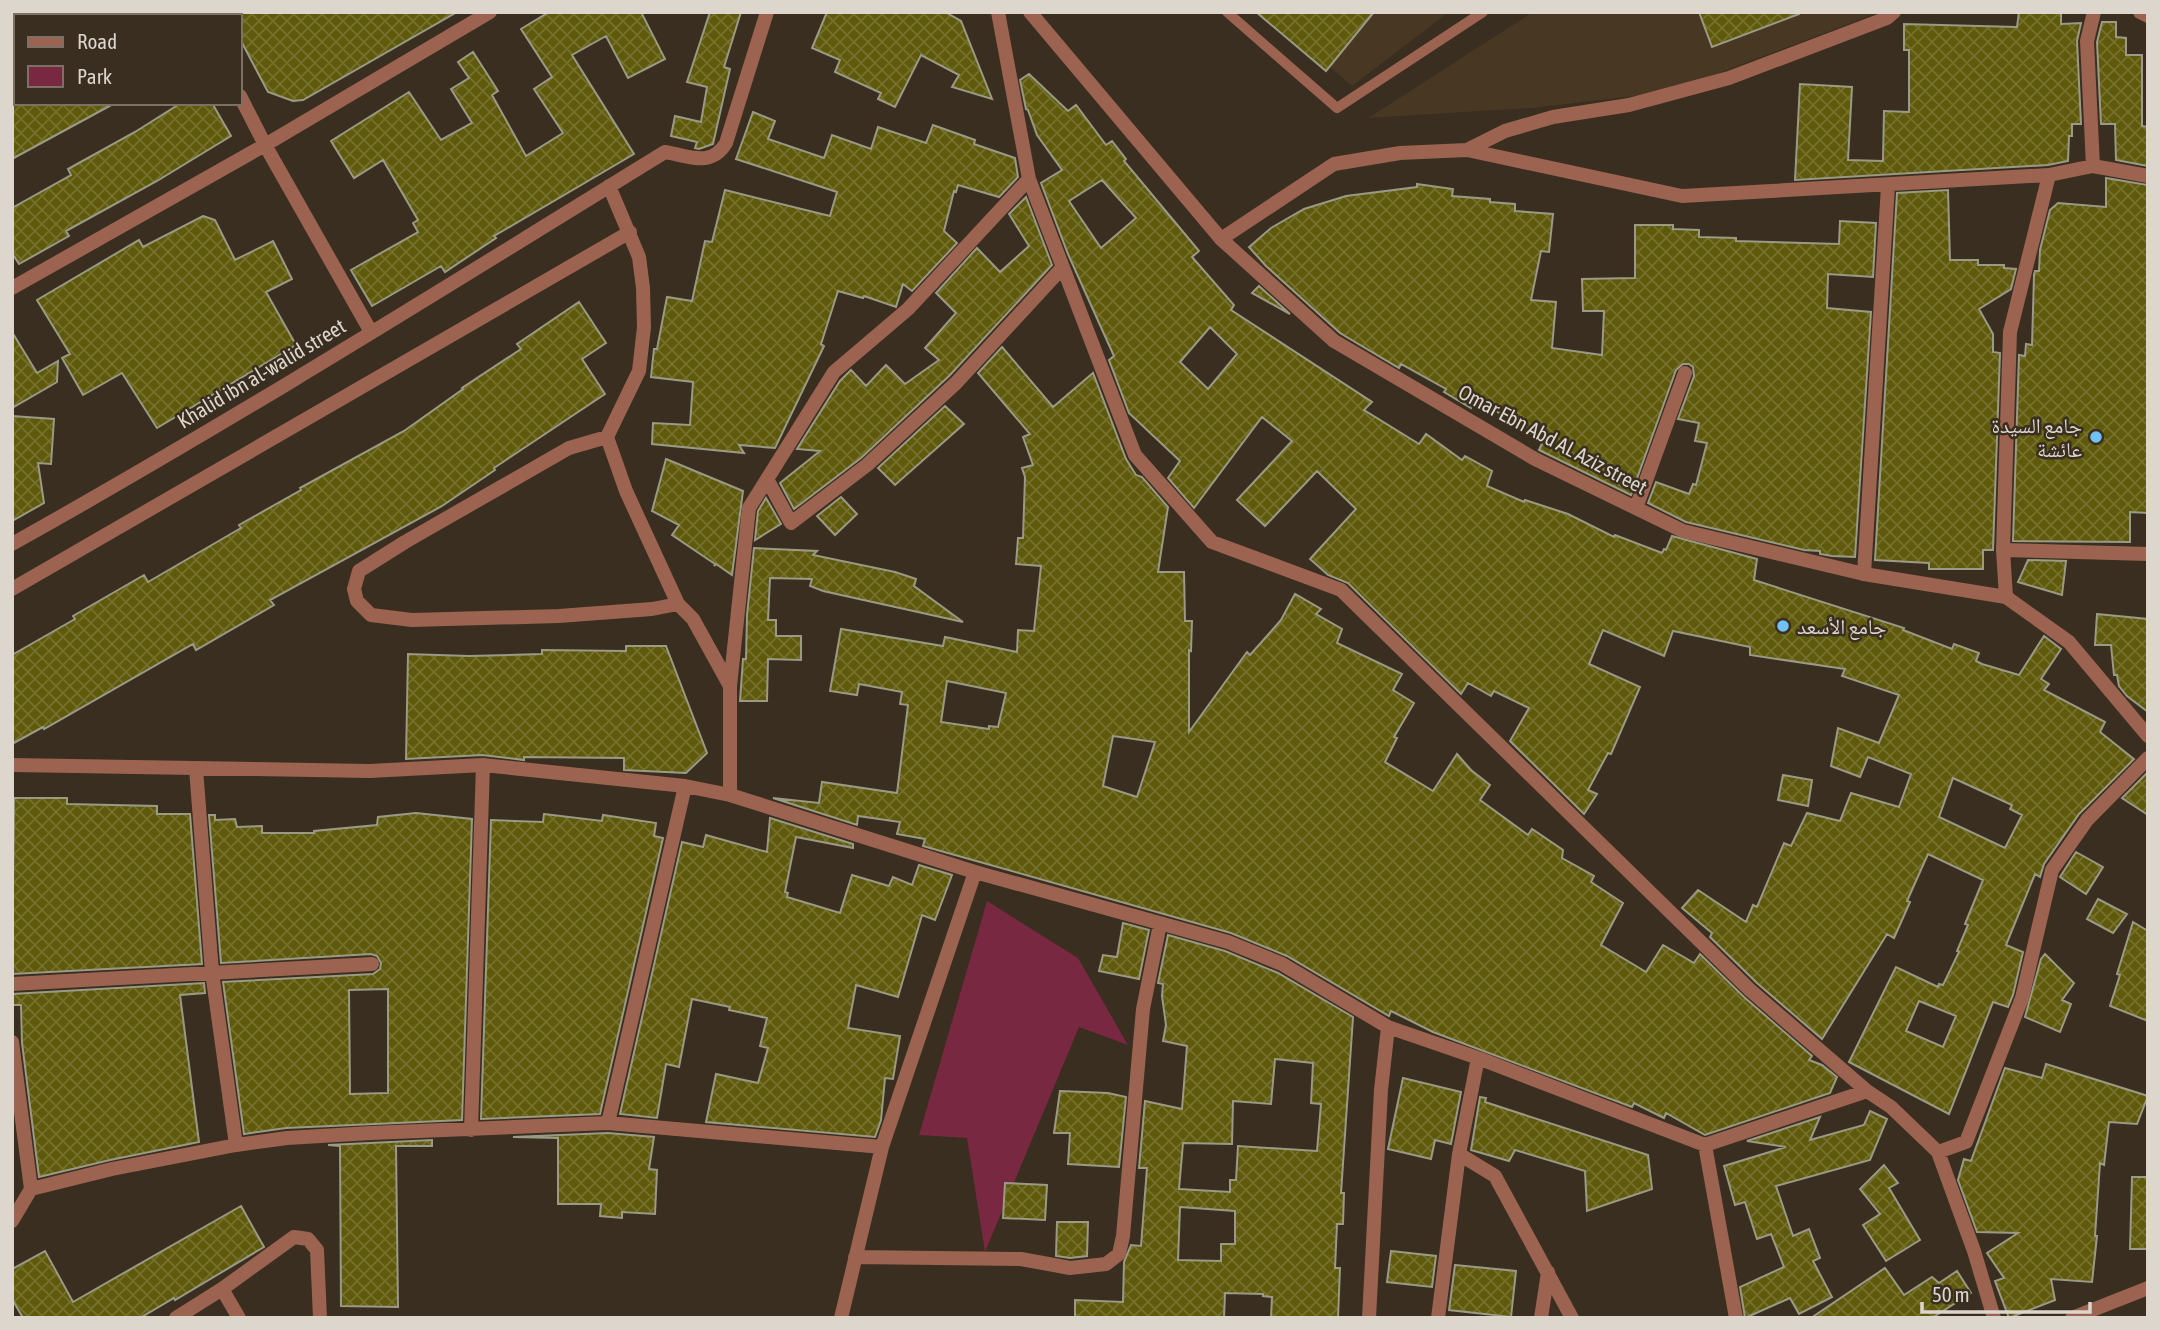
<svg xmlns="http://www.w3.org/2000/svg" width="2160" height="1330" font-family="'Asap Condensed','Noto Naskh Arabic',sans-serif">
<style>
.built{fill:#473723}
.green{fill:#782840}
.building{fill:url(#building-cross-hatch);stroke:#9a9a85;stroke-width:2;fill-rule:evenodd}
.lines{fill:none;stroke-linecap:round;stroke-linejoin:round}
.service{stroke:#9b6350;stroke-width:10}
.minor{stroke:#9b6350;stroke-width:14}
.tertiary{stroke:#9b6350;stroke-width:14}
.poi-dot{fill:#72c1f5;stroke:#392e20;stroke-width:2.5}
.labels{text-anchor:middle;dominant-baseline:central;stroke-width:5;stroke-linejoin:round;paint-order:stroke}
.street-label{font-size:21px;fill:#ddd6cd;stroke:#392e20}
.poi-label{font-size:21px;fill:#ddd6cd;stroke:#392e20;text-anchor:end}
</style>
<defs>
<pattern id="building-cross-hatch" width="8" height="8" patternUnits="userSpaceOnUse" patternTransform="scale(1.75)"><rect width="8" height="8" fill="#5e590b"/><path d="M0 0l8 8M0 8l8-8" fill="none" stroke="#75702d"/></pattern>
</defs>
<rect width="100%" height="100%" fill="#392e20"/>
<path class="built" d="M 1267,12 L 1449,12 L 1352,86 Z
M 1533,12 L 1880,12 L 1669,92 L 1532,108 L 1368,118 Z"/>
<path class="green" d="M 987,901 L 1078,958 L 1128,1045 L 1079,1027 L 985,1252 L 967,1138 L 919,1135 Z"/>
<path class="building" d="M 240,12 L 457,12 L 303,100 L 293,101 L 268,92 L 240,39 Z
M 549,12 L 641,12 L 665,59 L 628,78 L 606,36 L 572,55 L 634,154 L 494,236 L 496,238 L 445,272 L 441,266 L 372,306 L 351,270 L 418,232 L 413,223 L 418,220 L 383,160 L 354,178 L 331,141 L 409,92 L 441,140 L 472,123 L 451,89 L 469,78 L 458,62 L 473,52 L 498,91 L 492,95 L 526,156 L 563,133 L 534,89 L 552,77 L 521,29 Z
M 710,12 L 741,12 L 724,67 L 730,69 L 713,144 L 699,149 L 695,148 L 697,142 L 671,136 L 675,116 L 701,122 L 707,87 L 687,82 Z
M 827,12 L 945,12 L 961,21 L 992,99 L 952,87 L 959,75 L 921,55 L 895,107 L 878,99 L 881,93 L 835,72 L 840,60 L 812,48 Z
M 1256,12 L 1374,12 L 1326,71 Z
M 1699,12 L 1799,12 L 1799,14 L 1712,47 Z
M 2019,12 L 2061,12 L 2061,24 L 2081,23 L 2077,41 L 2081,124 L 2072,124 L 2072,136 L 2069,136 L 2068,161 L 2048,165 L 1795,180 L 1800,84 L 1852,87 L 1848,160 L 1883,161 L 1884,111 L 1909,112 L 1909,50 L 1904,50 L 1904,24 L 2017,27 Z
M 2102,22 L 2116,22 L 2116,37 L 2126,38 L 2126,55 L 2142,55 L 2142,126 L 2148,127 L 2148,166 L 2116,160 L 2115,124 L 2101,124 L 2097,42 Z
M 1029,74 L 1068,111 L 1076,105 L 1106,145 L 1112,141 L 1126,159 L 1124,161 L 1199,251 L 1192,257 L 1234,305 L 1231,310 L 1372,402 L 1364,410 L 1419,444 L 1426,434 L 1462,460 L 1465,456 L 1492,471 L 1487,486 L 1524,502 L 1525,500 L 1568,514 L 1614,537 L 1615,535 L 1662,553 L 1664,549 L 1666,550 L 1672,536 L 1757,559 L 1754,580 L 1904,628 L 1903,630 L 1952,649 L 1954,644 L 1979,653 L 1976,661 L 1982,664 L 2019,675 L 2044,636 L 2061,649 L 2041,679 L 2049,684 L 2044,690 L 2105,722 L 2100,732 L 2134,759 L 2079,814 L 2044,864 L 2040,877 L 2035,874 L 2006,945 L 2023,952 L 2013,995 L 2008,1007 L 1993,1002 L 1949,1114 L 1849,1062 L 1896,967 L 1938,987 L 1939,984 L 1943,985 L 1959,952 L 1957,951 L 1968,925 L 1965,924 L 1983,880 L 1928,854 L 1907,901 L 1910,902 L 1894,938 L 1887,934 L 1822,1039 L 1757,983 L 1710,937 L 1712,933 L 1682,908 L 1698,890 L 1746,922 L 1753,905 L 1757,907 L 1784,843 L 1791,846 L 1807,813 L 1840,821 L 1851,793 L 1899,807 L 1911,774 L 1868,757 L 1860,777 L 1831,766 L 1838,728 L 1879,743 L 1899,695 L 1842,676 L 1845,669 L 1750,655 L 1750,647 L 1673,631 L 1664,656 L 1603,630 L 1589,664 L 1640,687 L 1611,754 L 1608,753 L 1588,790 L 1597,794 L 1584,814 L 1510,741 L 1529,708 L 1494,691 L 1491,696 L 1468,683 L 1461,694 L 1348,583 L 1328,575 L 1310,559 L 1356,509 L 1317,471 L 1265,526 L 1237,500 L 1292,441 L 1262,417 L 1194,508 L 1168,478 L 1180,461 L 1129,413 L 1109,360 L 1114,356 L 1068,254 L 1041,183 L 1062,170 L 1037,135 L 1028,110 L 1026,109 L 1020,80 ZM 1102,180 L 1136,218 L 1101,248 L 1069,201 ZM 1210,327 L 1237,354 L 1208,389 L 1180,362 ZM 1953,778 L 2012,805 L 2010,809 L 2022,815 L 2005,848 L 1939,817 ZM 1919,1001 L 1956,1016 L 1943,1047 L 1906,1031 Z
M 12,103 L 115,103 L 12,159 Z
M 181,103 L 212,103 L 231,136 L 157,181 L 66,231 L 69,236 L 19,264 L 12,253 L 12,208 L 71,175 L 68,169 L 135,132 Z
M 753,112 L 775,121 L 768,139 L 824,158 L 832,135 L 871,149 L 878,127 L 926,143 L 933,125 L 975,140 L 974,144 L 1015,158 L 1018,177 L 999,197 L 958,185 L 956,192 L 954,191 L 944,231 L 957,243 L 912,291 L 903,284 L 896,307 L 864,296 L 863,298 L 838,291 L 821,344 L 824,346 L 775,448 L 739,445 L 744,453 L 652,444 L 653,423 L 690,425 L 693,382 L 651,377 L 654,349 L 657,349 L 667,297 L 692,301 L 705,241 L 712,242 L 725,190 L 830,216 L 837,192 L 736,159 Z
M 2106,178 L 2148,185 L 2148,513 L 2130,512 L 2130,542 L 2013,541 L 2019,355 L 2025,356 L 2026,344 L 2032,345 L 2034,275 L 2035,271 L 2039,271 L 2040,250 L 2050,210 L 2058,203 L 2106,207 Z
M 1417,184 L 1453,189 L 1452,196 L 1490,199 L 1490,202 L 1515,204 L 1515,211 L 1553,214 L 1549,252 L 1541,251 L 1531,300 L 1556,302 L 1552,348 L 1602,355 L 1604,311 L 1583,311 L 1582,279 L 1635,278 L 1635,225 L 1673,225 L 1673,229 L 1699,230 L 1699,237 L 1736,238 L 1736,241 L 1839,244 L 1840,221 L 1876,223 L 1873,277 L 1828,274 L 1827,308 L 1871,312 L 1855,557 L 1832,556 L 1820,554 L 1820,551 L 1804,550 L 1686,522 L 1648,503 L 1656,482 L 1689,494 L 1693,484 L 1696,485 L 1707,443 L 1695,441 L 1699,423 L 1678,419 L 1694,376 L 1693,367 L 1689,364 L 1683,364 L 1676,370 L 1631,495 L 1539,450 L 1544,439 L 1520,429 L 1522,425 L 1475,400 L 1471,408 L 1444,392 L 1446,389 L 1401,364 L 1399,368 L 1340,333 L 1266,266 L 1249,247 L 1271,228 L 1304,209 L 1346,196 L 1417,187 Z
M 1948,190 L 1950,260 L 1978,260 L 1978,265 L 2004,265 L 2004,268 L 2016,269 L 2011,289 L 1979,309 L 1993,334 L 1993,352 L 2000,353 L 1993,550 L 1983,550 L 1983,569 L 1929,569 L 1929,563 L 1875,560 L 1897,193 Z
M 1026,197 L 1052,265 L 949,376 L 861,458 L 794,509 L 780,483 L 820,451 L 797,449 L 840,381 L 851,370 L 866,386 L 886,365 L 905,384 L 939,360 L 925,348 L 956,313 L 936,293 L 977,248 L 1000,272 L 1029,246 L 1009,214 Z
M 203,216 L 215,220 L 235,260 L 273,241 L 292,279 L 266,292 L 296,345 L 157,428 L 122,373 L 83,395 L 62,358 L 70,354 L 37,300 L 139,240 L 143,247 Z
M 1259,286 L 1290,314 L 1252,293 Z
M 579,302 L 606,343 L 582,359 L 605,394 L 494,468 L 495,470 L 442,506 L 270,600 L 274,605 L 196,650 L 193,644 L 44,729 L 43,727 L 12,744 L 12,655 L 75,619 L 73,616 L 144,575 L 148,582 L 241,528 L 239,525 L 301,490 L 300,488 L 404,431 L 463,389 L 462,388 L 521,349 L 517,344 Z
M 12,332 L 37,373 L 58,361 L 57,382 L 12,408 Z
M 1002,347 L 1053,407 L 1093,373 L 1126,459 L 1136,475 L 1142,477 L 1168,507 L 1158,572 L 1184,572 L 1185,621 L 1192,621 L 1191,651 L 1189,650 L 1189,732 L 1247,652 L 1250,655 L 1281,620 L 1295,594 L 1321,609 L 1316,614 L 1342,629 L 1337,643 L 1402,674 L 1393,690 L 1414,703 L 1394,737 L 1397,738 L 1385,762 L 1433,791 L 1457,754 L 1471,770 L 1490,785 L 1480,800 L 1528,835 L 1532,829 L 1563,850 L 1562,858 L 1594,876 L 1591,882 L 1623,903 L 1601,945 L 1646,972 L 1663,945 L 1694,963 L 1700,954 L 1744,997 L 1812,1056 L 1809,1060 L 1822,1065 L 1837,1077 L 1830,1093 L 1705,1135 L 1666,1113 L 1664,1118 L 1634,1103 L 1632,1107 L 1433,1032 L 1391,1011 L 1389,1016 L 1287,956 L 1231,933 L 923,846 L 925,839 L 897,834 L 900,822 L 858,816 L 857,825 L 773,798 L 819,803 L 822,782 L 897,793 L 908,705 L 900,704 L 902,692 L 859,684 L 857,695 L 830,691 L 841,629 L 943,646 L 945,637 L 1017,652 L 1018,630 L 1034,631 L 1041,566 L 1016,564 L 1018,538 L 1023,538 L 1025,477 L 1022,468 L 1033,465 L 1023,437 L 1030,434 L 978,373 ZM 947,681 L 1006,693 L 998,727 L 989,726 L 989,729 L 941,722 ZM 1113,736 L 1155,742 L 1137,797 L 1103,786 Z
M 945,406 L 964,424 L 895,485 L 878,468 Z
M 12,416 L 54,419 L 51,464 L 38,463 L 44,503 L 12,521 Z
M 666,459 L 743,491 L 732,575 L 716,564 L 714,566 L 715,564 L 672,535 L 679,525 L 652,511 Z
M 841,497 L 857,514 L 835,535 L 817,516 Z
M 766,498 L 781,524 L 755,540 L 758,511 Z
M 754,548 L 817,551 L 813,555 L 895,572 L 916,579 L 914,586 L 963,622 L 823,591 L 810,586 L 812,579 L 770,578 L 768,620 L 776,620 L 776,636 L 801,636 L 801,660 L 768,659 L 767,701 L 740,701 L 743,659 L 746,659 L 747,615 Z
M 2028,560 L 2066,561 L 2062,595 L 2018,582 Z
M 2097,614 L 2148,619 L 2148,712 L 2127,696 L 2119,686 L 2117,675 L 2114,675 L 2111,645 L 2095,645 Z
M 626,646 L 666,646 L 707,753 L 686,773 L 624,770 L 624,758 L 524,757 L 524,760 L 482,755 L 406,759 L 408,654 L 469,656 L 542,654 L 542,650 L 626,651 Z
M 2148,772 L 2148,815 L 2122,798 Z
M 1783,775 L 1812,780 L 1808,806 L 1778,800 Z
M 14,798 L 67,798 L 67,804 L 157,806 L 157,814 L 190,814 L 202,964 L 12,974 Z
M 416,813 L 472,819 L 462,1120 L 286,1128 L 244,1134 L 223,982 L 373,974 L 380,969 L 381,963 L 377,956 L 371,954 L 221,963 L 209,815 L 215,815 L 215,820 L 235,819 L 237,827 L 262,826 L 262,833 L 314,833 L 314,831 L 377,825 L 378,817 ZM 388,989 L 388,1093 L 350,1094 L 349,990 Z
M 544,814 L 602,821 L 603,815 L 656,823 L 654,836 L 663,838 L 600,1114 L 481,1119 L 491,820 L 543,822 Z
M 770,818 L 853,844 L 853,848 L 796,837 L 785,892 L 788,893 L 787,897 L 840,913 L 852,875 L 889,886 L 893,877 L 912,885 L 919,865 L 952,875 L 935,920 L 922,915 L 898,997 L 856,985 L 848,1028 L 900,1036 L 893,1079 L 885,1078 L 881,1120 L 875,1137 L 706,1122 L 716,1074 L 758,1083 L 768,1048 L 760,1046 L 767,1018 L 729,1010 L 730,1007 L 692,999 L 679,1067 L 666,1064 L 657,1118 L 620,1114 L 682,842 L 703,847 L 706,835 L 767,852 Z
M 2076,852 L 2103,867 L 2086,894 L 2060,877 Z
M 2098,899 L 2127,914 L 2113,933 L 2087,919 Z
M 2133,922 L 2148,931 L 2148,1021 L 2110,1006 L 2120,975 L 2117,974 Z
M 1123,923 L 1149,930 L 1139,979 L 1099,971 L 1103,955 L 1117,957 Z
M 1168,935 L 1225,951 L 1278,973 L 1353,1017 L 1341,1193 L 1344,1193 L 1343,1224 L 1337,1224 L 1335,1268 L 1340,1268 L 1338,1318 L 1271,1318 L 1272,1297 L 1263,1296 L 1263,1294 L 1225,1293 L 1224,1318 L 1075,1318 L 1075,1300 L 1123,1302 L 1124,1262 L 1131,1245 L 1141,1246 L 1147,1168 L 1139,1168 L 1145,1101 L 1182,1109 L 1187,1046 L 1163,1041 L 1166,1025 L 1162,996 L 1163,984 L 1158,983 ZM 1275,1059 L 1313,1063 L 1311,1103 L 1321,1104 L 1317,1151 L 1238,1146 L 1236,1180 L 1230,1180 L 1230,1192 L 1179,1189 L 1183,1143 L 1232,1144 L 1233,1101 L 1271,1104 ZM 1180,1207 L 1235,1211 L 1235,1244 L 1221,1244 L 1221,1261 L 1178,1260 Z
M 2045,954 L 2074,983 L 2062,1000 L 2071,1004 L 2060,1032 L 2025,1017 L 2041,959 Z
M 204,983 L 205,993 L 180,995 L 199,1142 L 110,1160 L 39,1177 L 22,1043 L 21,1005 L 12,1005 L 12,994 Z
M 2046,1064 L 2148,1096 L 2137,1124 L 2109,1122 L 2104,1165 L 2100,1163 L 2095,1236 L 2097,1236 L 2092,1282 L 2051,1279 L 2055,1300 L 2009,1318 L 1995,1281 L 2004,1278 L 1987,1253 L 2018,1233 L 1977,1232 L 1958,1180 L 1964,1159 L 1971,1161 L 2005,1068 L 2042,1078 Z
M 1403,1078 L 1461,1092 L 1451,1144 L 1435,1140 L 1431,1159 L 1388,1149 Z
M 1060,1091 L 1108,1093 L 1126,1097 L 1119,1167 L 1068,1164 L 1070,1133 L 1054,1133 Z
M 1480,1097 L 1486,1098 L 1485,1102 L 1648,1155 L 1652,1189 L 1587,1211 L 1585,1171 L 1515,1150 L 1509,1161 L 1471,1150 Z
M 1870,1111 L 1887,1119 L 1870,1160 L 1776,1186 L 1793,1236 L 1809,1229 L 1820,1258 L 1813,1261 L 1832,1297 L 1799,1314 L 1790,1298 L 1745,1318 L 1740,1287 L 1784,1267 L 1771,1234 L 1757,1239 L 1745,1202 L 1735,1205 L 1724,1166 L 1786,1147 L 1747,1141 L 1820,1117 L 1810,1140 L 1864,1125 Z
M 608,1133 L 654,1137 L 649,1169 L 657,1170 L 655,1214 L 622,1212 L 622,1218 L 600,1216 L 601,1204 L 558,1204 L 558,1138 L 513,1137 Z
M 432,1140 L 432,1146 L 396,1146 L 398,1307 L 341,1306 L 340,1146 L 328,1145 Z
M 1884,1165 L 1898,1183 L 1889,1188 L 1920,1240 L 1886,1261 L 1863,1225 L 1880,1214 L 1860,1189 Z
M 2132,1177 L 2148,1177 L 2148,1249 L 2130,1249 Z
M 1005,1183 L 1047,1185 L 1045,1220 L 1003,1218 Z
M 241,1206 L 264,1247 L 175,1300 L 174,1298 L 140,1318 L 23,1318 L 12,1299 L 12,1269 L 45,1251 L 73,1302 Z
M 1057,1222 L 1088,1222 L 1087,1256 L 1070,1258 L 1056,1256 Z
M 1391,1251 L 1436,1256 L 1432,1287 L 1387,1282 Z
M 1455,1265 L 1516,1271 L 1511,1317 L 1449,1310 Z
M 1885,1268 L 1904,1295 L 1932,1277 L 1939,1283 L 1957,1271 L 1971,1293 L 1932,1318 L 1811,1318 Z"/>
<g class="lines">
<path class="service" d="M 1227,12 L 1337,108 L 1483,12"/>
<path class="minor" d="M 197,12 L 199,16
M 998,12 L 1029,179 L 1135,455 L 1212,542 L 1341,590 L 1750,990 L 1867,1091
M 2140,12 L 2148,16
M 74,16 L 80,12
M 12,51 L 16,49
M 240,96 L 265,145 L 371,332
M 1467,150 L 1505,131 L 1553,117 L 1629,105 L 1729,78 L 1887,18 L 1894,12
M 2093,166 L 2087,41 L 2094,12
M 1221,239 L 1334,164 L 1400,153 L 1467,150 L 1682,196 L 2049,175 L 2093,166 L 2148,176
M 12,288 L 265,145 L 490,12
M 607,437 L 639,371 L 644,327 L 643,288 L 639,257 L 609,186
M 767,479 L 791,523 L 867,465 L 956,383 L 1063,267
M 1636,508 L 1685,373
M 12,544 C 234,420 449,285 665,152 C 689,156 711,168 726,143 L 767,12
M 2003,550 L 2148,554
M 1864,574 L 1888,186
M 12,589 L 630,232
M 2006,597 L 2003,550 L 2010,332 L 2049,175
M 678,604 L 626,491 L 607,437 L 569,448 L 405,542 L 359,571 L 354,589 L 357,601 L 371,615 L 412,620 L 559,616 L 652,609 L 678,604 L 693,619 L 730,686
M 12,765 L 370,771 L 483,765 L 685,786 L 730,795 L 975,872 L 1228,942 L 1282,964 L 1388,1027 L 1478,1058 L 1705,1145 L 1736,1318
M 196,769 L 212,972 L 236,1145
M 730,795 L 730,686 L 749,508 L 834,372 L 908,309 L 1029,179
M 12,984 L 372,964
M 12,1042 L 31,1189 L 12,1221
M 608,1123 L 685,786
M 471,1130 L 483,765
M 1705,1145 L 1867,1091 L 1891,1107 L 1938,1152 L 1966,1142 L 2022,998 L 2052,870 L 2087,820 L 2148,758
M 1938,1152 L 1974,1251 L 1994,1318
M 1459,1154 L 1495,1176 L 1572,1318
M 31,1189 L 112,1169 L 236,1145 L 287,1138 L 371,1133 L 608,1123 L 882,1147
M 855,1257 L 1021,1259 L 1070,1268 L 1106,1264 L 1119,1254 L 1123,1236 L 1143,1009 L 1160,924
M 222,1289 L 239,1318
M 176,1318 L 222,1289 L 294,1237 L 308,1239 L 317,1250 L 320,1318
M 841,1318 L 882,1147 L 975,872
M 1369,1318 L 1381,1090 L 1388,1027
M 1438,1318 L 1459,1154 L 1478,1058
M 1541,1318 L 1548,1272
M 2072,1318 L 2148,1288"/>
<path class="tertiary" d="M 1030,12 L 1221,239 L 1334,341 L 1535,459 L 1683,531 L 1864,574 L 2006,597 L 2069,642 L 2148,736"/>
</g>
<g class="poi-dot">
<circle cx="2096" cy="437" r="7"/>
<circle cx="1783" cy="626" r="7"/>
</g>
<g class="labels">
<g class="street-label">
<text transform="translate(261 373) rotate(-31)">Khalid ibn al-walid street</text>
<text transform="translate(1553 439) rotate(28)">Omar Ebn Abd AL Aziz street</text>
</g>
<g class="poi-label">
<text x="2082" y="425">جامع السيدة<tspan x="2082" dy="24">عائشة</tspan></text>
<text x="1797" y="626" text-anchor="start">جامع الأسعد</text>
</g>
</g>
<rect width="2160" height="1330" fill="none" stroke="#ddd6cd" stroke-width="28"/>
<rect x="14" y="14" width="228" height="91" fill="#392e20" stroke="#7b7165" stroke-width="2"/>
<rect x="28" y="37" width="35" height="10" fill="#9b6350" stroke="#7b7165" stroke-width="2"/>
<text x="77" y="49" font-size="21" fill="#ddd6cd">Road</text>
<rect x="28" y="66" width="35" height="21" fill="#782840" stroke="#7b7165" stroke-width="2"/>
<text x="77" y="84" font-size="21" fill="#ddd6cd">Park</text>
<path d="M1922 1302v10h168v-10" fill="none" stroke="#ddd6cd" stroke-width="3.5"/>
<text x="1932" y="1302" font-size="21" fill="#ddd6cd" stroke="#392e20" stroke-width="5" paint-order="stroke">50 m</text>
</svg>
